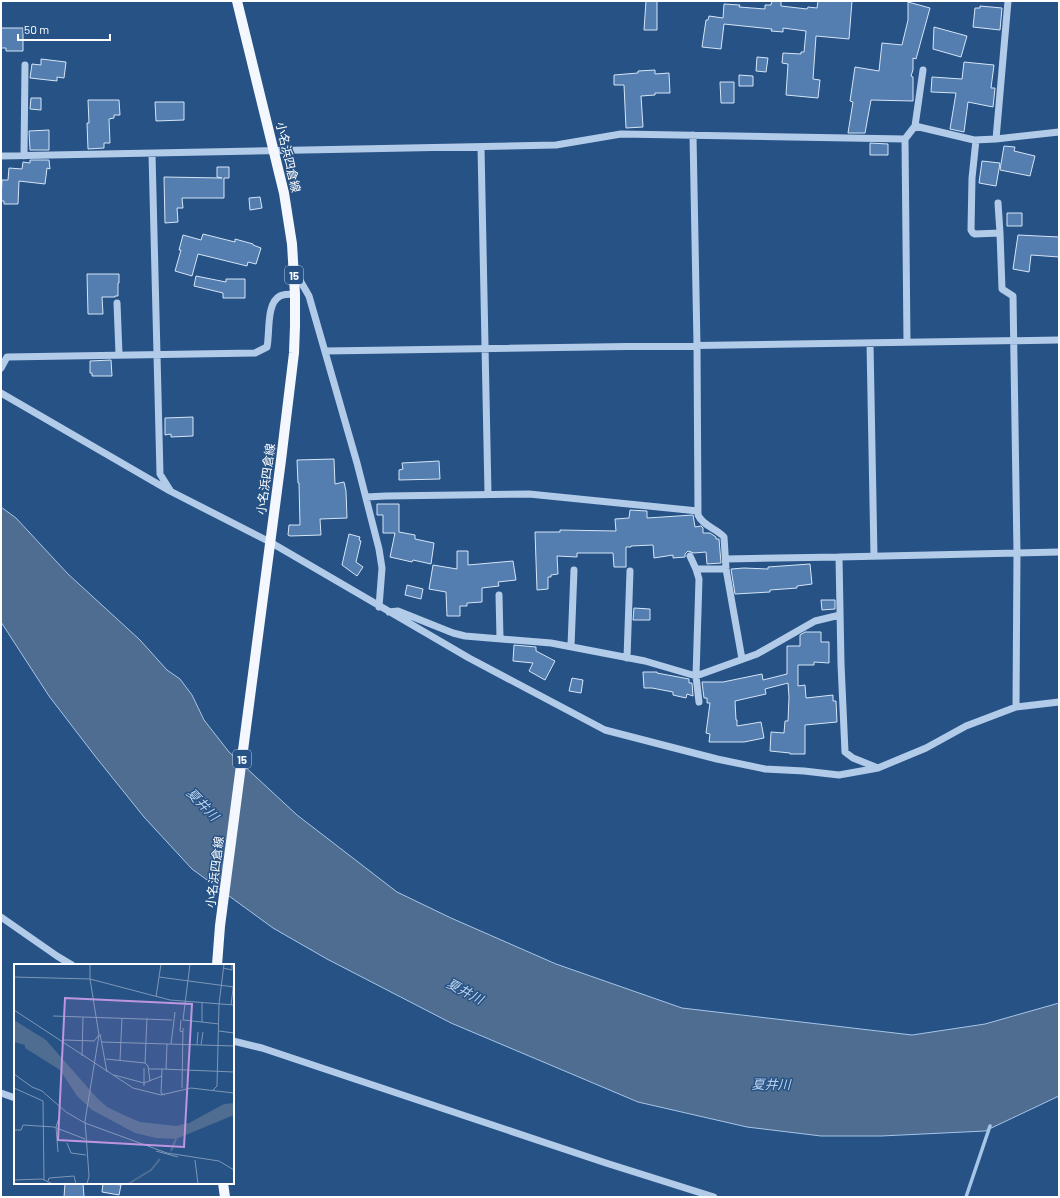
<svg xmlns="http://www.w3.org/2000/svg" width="1060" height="1198" font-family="Barlow,'Noto Sans JP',sans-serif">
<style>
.water{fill:#4e6d91;stroke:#a6c6e8}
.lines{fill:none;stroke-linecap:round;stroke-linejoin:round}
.stream{stroke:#a6c6e8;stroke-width:3.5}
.building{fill:#547eaf;stroke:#d5e5f6}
.minor{stroke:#b2cbe8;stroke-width:7}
.major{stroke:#f4f8fe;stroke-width:10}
.labels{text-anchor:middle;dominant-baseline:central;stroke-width:3;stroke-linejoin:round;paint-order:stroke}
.shield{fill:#275285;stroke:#becbda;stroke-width:1}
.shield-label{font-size:11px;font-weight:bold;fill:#fff}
.street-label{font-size:12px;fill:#fff;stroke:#275285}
.water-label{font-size:13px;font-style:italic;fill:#bdd5ef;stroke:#275285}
.inset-river{fill:none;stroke:#4e6d91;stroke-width:2}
.inset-road{fill:none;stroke:#7d97b6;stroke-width:1}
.view{fill:#bd96df;fill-opacity:0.15;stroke:#bd96df;stroke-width:2}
.inset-edge{fill:none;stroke:#fff;stroke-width:2}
</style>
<rect width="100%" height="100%" fill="#275285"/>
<path class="water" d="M 1,507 L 16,518 L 68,574 L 140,640 L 167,670 L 180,679 L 192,695 L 204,720 L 229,752 L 297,815 L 397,892 L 451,918 L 556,964 L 682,1008 L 912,1035 L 985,1024 L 1059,1003 L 1059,1096 L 985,1131 L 881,1136 L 821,1136 L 747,1127 L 638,1102 L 451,1023 L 327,959 L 273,928 L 192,869 L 144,817 L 95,756 L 49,696 L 1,622 Z"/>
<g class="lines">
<path class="stream" d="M 966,1197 L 990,1126"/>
</g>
<path class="building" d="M 646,1 L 657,1 L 657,30 L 644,30 Z
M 772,1 L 781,1 L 781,6 L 807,9 L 808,7 L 817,8 L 818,1 L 852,1 L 849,39 L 816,36 L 813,79 L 820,80 L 818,98 L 786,95 L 788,64 L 782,63 L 783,53 L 801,54 L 801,52 L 804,52 L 806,31 L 783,28 L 783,32 L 771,31 L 772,29 L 724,24 L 721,49 L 702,47 L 706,20 L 708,20 L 709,16 L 723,18 L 724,4 L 740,5 L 739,7 L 765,9 L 765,5 L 771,5 Z
M 908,2 L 930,8 L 916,59 L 913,58 L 913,70 L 911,76 L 913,77 L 913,101 L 871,100 L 865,133 L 848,133 L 853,102 L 850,101 L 855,67 L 879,71 L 882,43 L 902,45 L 908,20 Z
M 980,6 L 1002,8 L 1000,30 L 973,27 L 975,8 L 980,8 Z
M 934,27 L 967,36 L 961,57 L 933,49 Z
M 1,28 L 23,28 L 23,51 L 6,51 L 6,48 L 1,48 Z
M 757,57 L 768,58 L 766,72 L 756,71 Z
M 41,59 L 66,62 L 64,78 L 57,77 L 57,81 L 30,78 L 32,64 L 41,65 Z
M 964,62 L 994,65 L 991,88 L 995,88 L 993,107 L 968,102 L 964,132 L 950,129 L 956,93 L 931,92 L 932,77 L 962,79 Z
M 655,70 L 655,74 L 669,73 L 670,93 L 655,93 L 655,95 L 641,96 L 643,127 L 626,128 L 624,85 L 614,85 L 614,75 L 638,73 L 638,71 Z
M 739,75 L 753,76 L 753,86 L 739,86 Z
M 720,82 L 734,82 L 734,103 L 721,103 Z
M 31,98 L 41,98 L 41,110 L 30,109 Z
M 88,100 L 119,100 L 120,115 L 114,115 L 114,118 L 109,119 L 110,143 L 104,143 L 104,148 L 88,149 L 87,123 L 89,123 Z
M 155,102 L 184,102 L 184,120 L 156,121 Z
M 49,130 L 49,150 L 30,150 L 29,131 Z
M 870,143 L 888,144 L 888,155 L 870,155 Z
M 1004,146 L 1015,147 L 1014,151 L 1035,156 L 1030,176 L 1000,170 Z
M 30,160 L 49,160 L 50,169 L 47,168 L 45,184 L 19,181 L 18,204 L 4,204 L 4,201 L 1,201 L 2,180 L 8,180 L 9,168 L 22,169 L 23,162 L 30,163 Z
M 982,161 L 1000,163 L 996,186 L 979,183 Z
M 217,167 L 229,167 L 229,178 L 224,178 L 224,198 L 182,198 L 183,208 L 177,208 L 178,222 L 165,223 L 164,177 L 222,178 L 217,177 Z
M 260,197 L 262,208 L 250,210 L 249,198 Z
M 1007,213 L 1022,213 L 1022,226 L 1007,226 Z
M 203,234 L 235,242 L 235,239 L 253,244 L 253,245 L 261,248 L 256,264 L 248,262 L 247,266 L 198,254 L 192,276 L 175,271 L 181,250 L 179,250 L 183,235 L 201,240 Z
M 1018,235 L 1059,237 L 1059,257 L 1031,255 L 1029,272 L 1013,269 Z
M 87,274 L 119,274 L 119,283 L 118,283 L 118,296 L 115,296 L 115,297 L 102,297 L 103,314 L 88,314 Z
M 196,276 L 226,282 L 226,279 L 245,279 L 245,298 L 223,298 L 223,293 L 194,286 Z
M 111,360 L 112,376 L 92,376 L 92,373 L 90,373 L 90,361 Z
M 193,417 L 193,436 L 171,437 L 171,434 L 165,435 L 165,418 Z
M 334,459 L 335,484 L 344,482 L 346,491 L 347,518 L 320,519 L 321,535 L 290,536 L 288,535 L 289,525 L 300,525 L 299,483 L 298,483 L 297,460 Z
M 439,461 L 440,479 L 399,480 L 399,470 L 403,469 L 402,463 Z
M 377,504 L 399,504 L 399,532 L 415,535 L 415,539 L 434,543 L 431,564 L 413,560 L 412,562 L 390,557 L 395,533 L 383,533 L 383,515 L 377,515 Z
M 630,510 L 647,511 L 647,518 L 693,515 L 695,527 L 701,526 L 703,528 L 703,533 L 710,533 L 716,537 L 716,539 L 719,539 L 721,563 L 707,564 L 706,552 L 694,553 L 688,551 L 685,554 L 685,557 L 673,558 L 673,555 L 654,558 L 653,545 L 631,546 L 631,547 L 626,547 L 626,567 L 614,567 L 613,553 L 577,553 L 577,557 L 557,556 L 558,574 L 551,575 L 551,577 L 548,577 L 548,589 L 537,590 L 535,532 L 560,532 L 560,530 L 616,531 L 615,519 L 629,518 Z
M 349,534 L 360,537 L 359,540 L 361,541 L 356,562 L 363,567 L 357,576 L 342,565 Z
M 457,551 L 468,551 L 468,565 L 513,561 L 516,580 L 498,582 L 499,586 L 482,588 L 482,602 L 467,603 L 467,606 L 460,606 L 460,616 L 447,616 L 446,592 L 429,589 L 433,565 L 457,569 Z
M 810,564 L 812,584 L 797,586 L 797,588 L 770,590 L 770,592 L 735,594 L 731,569 L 744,568 L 768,569 L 768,567 Z
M 407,585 L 423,589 L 421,599 L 405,595 Z
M 821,600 L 835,600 L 835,609 L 822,610 Z
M 634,608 L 650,609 L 650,620 L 633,620 Z
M 805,632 L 821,632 L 821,642 L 829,642 L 829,663 L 814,662 L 814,665 L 798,665 L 798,686 L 805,685 L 806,698 L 833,695 L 833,701 L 836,701 L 837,722 L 805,725 L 805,754 L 790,754 L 790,753 L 770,751 L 771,732 L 784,733 L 785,721 L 788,721 L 789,697 L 788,683 L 765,689 L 766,694 L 735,701 L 736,720 L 737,720 L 737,726 L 761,722 L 764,738 L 744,742 L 709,742 L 710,734 L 706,733 L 710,703 L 707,703 L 707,698 L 704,698 L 702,682 L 723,682 L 762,674 L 763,680 L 787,674 L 787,646 L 800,646 L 800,635 Z
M 514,645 L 536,647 L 536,651 L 555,661 L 545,680 L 529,671 L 533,663 L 513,661 Z
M 643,672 L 657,672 L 657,673 L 689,679 L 689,683 L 692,683 L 693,696 L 687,694 L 686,698 L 673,695 L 673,692 L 652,688 L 644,688 Z
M 572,678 L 583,680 L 581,693 L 569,691 Z
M 65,1183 L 83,1183 L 84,1197 L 64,1197 Z
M 103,1183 L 121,1185 L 119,1195 L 102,1192 Z"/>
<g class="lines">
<path class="minor" d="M 1008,1 L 996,139 L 1059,132
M 915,126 L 974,140 L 996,139
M 693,135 L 697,345 L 698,515 C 703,526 716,528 724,537 L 726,569 L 742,659
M 976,140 L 972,178 L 971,230 L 973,233 L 975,234 L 1000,233
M 481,147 L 488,494
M 152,154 L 160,474 L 170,490
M 1,156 L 556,145 L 621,134 L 905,139
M 24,156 L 25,65
M 998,203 L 1000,233 L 1002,289 L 1013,296 L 1017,553 L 1016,707
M 294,270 L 309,296 L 357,463 L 379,549 L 382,568 L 379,607
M 117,303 L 119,354
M 907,342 L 905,139 L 915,126 L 923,70
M 870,343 L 874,556
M 325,351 L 1059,340
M 1,368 L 7,357 L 255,353 L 267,347 C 270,333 266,303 280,296 C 284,294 291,294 295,294
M 1,393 L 170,491 L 270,542 L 469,658 L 605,730 L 717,759 L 765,769 L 804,771 L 839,775 L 878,768 L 926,748 L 966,726 L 1016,707 L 1059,702
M 366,497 L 386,496 L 529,494 L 698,511
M 690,556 L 696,569 L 699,579 L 696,676 L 699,702
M 726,559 L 839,557
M 696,569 L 726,569
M 499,595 L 500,638
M 389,612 L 398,611 L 453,633 L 465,636 L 551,643 L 645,661 L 696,676 L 757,654 L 815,621 L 840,615
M 571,646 L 574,570
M 627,658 L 630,571
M 878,768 L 853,758 L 845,752 L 841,664 L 839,557 L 1059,552
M 1,917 L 57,956 L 72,965
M 233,1041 L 262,1048 L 606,1163 L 714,1197
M 1,1093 L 15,1098"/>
<path class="major" d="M 217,965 L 220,926 L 281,460 L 294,353 L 295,326 L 295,294 L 292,244 L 284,193 L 237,1
M 223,1183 L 225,1197"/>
</g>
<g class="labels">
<g class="shield">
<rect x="285" y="266" width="18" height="18" rx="3"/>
<rect x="233" y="750" width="18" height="18" rx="3"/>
</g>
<g class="shield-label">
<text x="294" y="275">15</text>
<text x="242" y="759">15</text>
</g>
<g class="street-label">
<text transform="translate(289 157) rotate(77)">小名浜四倉線</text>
<text transform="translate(265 479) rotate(-82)">小名浜四倉線</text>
<text transform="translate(214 872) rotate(-83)">小名浜四倉線</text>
</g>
<g class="water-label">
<text transform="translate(203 804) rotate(46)">夏井川</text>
<text transform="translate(465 991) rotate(28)">夏井川</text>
<text transform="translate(771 1084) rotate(1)">夏井川</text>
</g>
</g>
<g transform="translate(14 964)">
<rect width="220" height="220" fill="#275285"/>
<path d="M 0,56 L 32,76 L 82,133 L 93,143 L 112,152 L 126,158 L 162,162 L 175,159 L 210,140 L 220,139 L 220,151 L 162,175 L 142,174 L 121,169 L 78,146 L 63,132 L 46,106 L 11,84 L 11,81 L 0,78 Z" fill="#4e6d91"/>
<path class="inset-river" d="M 157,187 L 162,175M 114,220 L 137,206 L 146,195"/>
<path class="inset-road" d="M 176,0 L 169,56 L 188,58M 209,4 L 218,6 L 218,1M 0,13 L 76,15 L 156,36 L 220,41M 145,13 L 220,23M 142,33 L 147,0M 188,39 L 188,58 L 205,60M 217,41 L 220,17M 0,46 L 119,124 L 147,131 L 177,124 L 220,129M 39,52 L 158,56M 133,54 L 131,99 L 134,102 L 136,117M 167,56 L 166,67 L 169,68M 205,67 L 220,69M 86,70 L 93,108M 88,78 L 220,82M 48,80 L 50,76 L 80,77 L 85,71M 157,80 L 161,48M 183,81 L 184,68M 187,81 L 189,68M 68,92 L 69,53M 92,95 L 131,99M 106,96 L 108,54M 130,104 L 130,122M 134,105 L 148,105M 152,105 L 153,80M 0,110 L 18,123 L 28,127 L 52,148 L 71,159 L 153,189 L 205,197 L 220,206M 100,111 L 130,119 L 148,112M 0,124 L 29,137 L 30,216M 168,124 L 169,64M 199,126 L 203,122 L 205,40 L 210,0M 151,131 L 147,129 L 148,105 L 220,108M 0,166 L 7,166 L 9,161 L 40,163 L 71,175M 53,179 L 57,189 L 72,191M 142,187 L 164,193M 44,188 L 42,163 L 45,154M 181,196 L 184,220M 0,216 L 28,215 L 39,220M 34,217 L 35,214 L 60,212 L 62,220M 73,220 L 75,212 L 71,157 L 85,71 L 76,15 L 76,0"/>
<path class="view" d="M 51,34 L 178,40 L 170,183 L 44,176 Z"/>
<rect width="220" height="220" class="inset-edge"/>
</g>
<rect width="1060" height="1198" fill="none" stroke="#ffffff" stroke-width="4"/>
<path d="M18 34v6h92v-6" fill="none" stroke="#ffffff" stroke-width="2"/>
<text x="24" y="34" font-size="12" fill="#ffffff" stroke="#275285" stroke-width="3" paint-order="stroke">50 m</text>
</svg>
